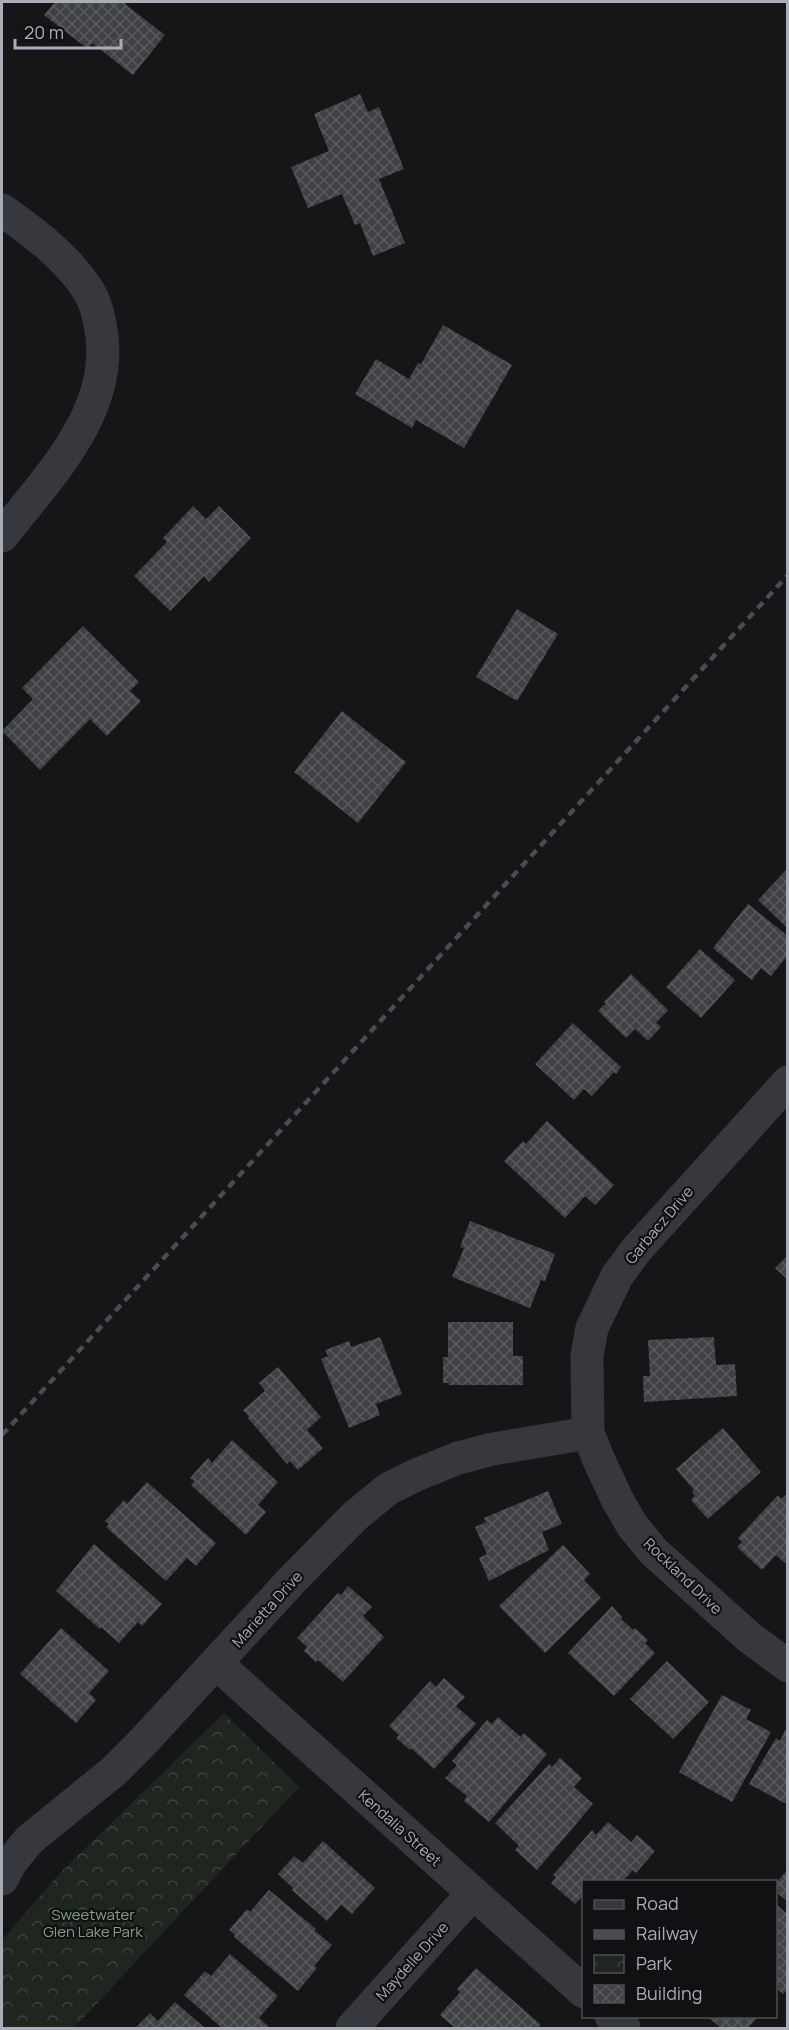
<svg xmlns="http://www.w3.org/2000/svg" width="789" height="2030" font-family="Manrope,sans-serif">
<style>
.park{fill:url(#park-crowns)}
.building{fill:url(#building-cross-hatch)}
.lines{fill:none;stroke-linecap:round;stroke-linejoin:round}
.minor{stroke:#37383d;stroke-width:33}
.rail{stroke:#4a4c52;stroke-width:4.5;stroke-dasharray:8 6;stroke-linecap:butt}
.labels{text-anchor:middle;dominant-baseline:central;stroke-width:4.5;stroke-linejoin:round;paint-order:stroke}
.street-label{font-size:15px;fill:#a8adb8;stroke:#111113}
.park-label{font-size:15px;fill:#7fa381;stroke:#111113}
</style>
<defs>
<pattern id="park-crowns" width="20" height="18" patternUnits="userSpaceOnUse" patternTransform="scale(1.5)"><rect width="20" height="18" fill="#1e261f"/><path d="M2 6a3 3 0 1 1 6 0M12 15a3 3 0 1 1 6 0" fill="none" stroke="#3c433d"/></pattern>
<pattern id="building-cross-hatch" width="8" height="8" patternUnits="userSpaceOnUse" patternTransform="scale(1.5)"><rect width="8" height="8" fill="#404145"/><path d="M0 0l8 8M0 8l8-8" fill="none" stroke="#595a5e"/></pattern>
</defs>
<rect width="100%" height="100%" fill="#161618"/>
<path class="park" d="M 224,1713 L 299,1787 L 74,2028 L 2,2028 L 2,1940 L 59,1874 Z"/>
<path class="building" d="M 55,2 L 127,2 L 125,4 L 165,35 L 133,75 L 92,43 L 88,49 L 44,15 Z
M 360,94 L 368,112 L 379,107 L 404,169 L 379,179 L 405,243 L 373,256 L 360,223 L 355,225 L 342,194 L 308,208 L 291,167 L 329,151 L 314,114 Z
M 443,325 L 512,365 L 464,448 L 416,420 L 412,428 L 355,394 L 376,359 L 409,379 L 418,363 L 421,364 Z
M 193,506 L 206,519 L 219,506 L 251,538 L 209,582 L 204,576 L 170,611 L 134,576 L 167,542 L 163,538 Z
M 517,609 L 558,634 L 517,701 L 476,677 Z
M 83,626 L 139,682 L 130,691 L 141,701 L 107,736 L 90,719 L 40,770 L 2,731 L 33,699 L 22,688 Z
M 342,711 L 406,762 L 358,823 L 294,772 Z
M 788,868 L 788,925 L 786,927 L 758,900 Z
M 748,904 L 788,936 L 788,955 L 771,976 L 761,968 L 752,980 L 713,948 Z
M 700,949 L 735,980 L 701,1018 L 666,987 Z
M 631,974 L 668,1010 L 656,1023 L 661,1027 L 648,1041 L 635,1029 L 626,1038 L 598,1011 L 606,1003 L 604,1002 Z
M 573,1023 L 621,1067 L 616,1074 L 614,1072 L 592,1096 L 584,1089 L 574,1100 L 535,1064 Z
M 547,1121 L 614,1185 L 595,1205 L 585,1196 L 565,1218 L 504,1161 L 523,1141 L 526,1144 Z
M 470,1221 L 555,1254 L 545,1281 L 541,1280 L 530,1308 L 452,1277 L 464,1248 L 460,1247 Z
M 788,1255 L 788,1280 L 775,1268 Z
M 448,1322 L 513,1322 L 513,1356 L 523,1356 L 523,1385 L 449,1385 L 449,1383 L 443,1383 L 443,1357 L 448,1357 Z
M 380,1337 L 402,1394 L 376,1404 L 380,1415 L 349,1428 L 321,1359 L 328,1356 L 325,1350 L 349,1341 L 351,1347 Z
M 714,1337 L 716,1365 L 735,1364 L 737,1396 L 644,1402 L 643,1376 L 650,1376 L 648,1340 Z
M 278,1367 L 321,1417 L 307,1430 L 323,1448 L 298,1470 L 290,1461 L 287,1464 L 248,1418 L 249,1417 L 243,1410 L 265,1391 L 259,1383 Z
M 723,1428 L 761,1472 L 708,1519 L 691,1500 L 695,1496 L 692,1492 L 694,1490 L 676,1469 Z
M 232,1440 L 278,1482 L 258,1505 L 266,1512 L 246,1535 L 191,1485 L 194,1481 L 190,1478 L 208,1458 L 212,1463 Z
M 147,1482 L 216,1543 L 196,1566 L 187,1558 L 166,1581 L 106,1527 L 109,1524 L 105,1521 L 124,1500 L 127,1504 Z
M 548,1491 L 562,1524 L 542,1532 L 549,1550 L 489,1581 L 479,1558 L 487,1554 L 475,1527 L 486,1522 L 484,1518 Z
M 788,1493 L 788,1566 L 776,1555 L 762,1570 L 737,1547 L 742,1542 L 738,1538 L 778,1495 L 781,1499 Z
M 94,1544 L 162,1604 L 142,1626 L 138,1622 L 119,1643 L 101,1627 L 100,1629 L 56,1591 Z
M 563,1545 L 590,1574 L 584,1580 L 601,1598 L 545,1653 L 499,1606 Z
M 348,1586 L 372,1607 L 363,1616 L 384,1637 L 343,1682 L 318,1660 L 316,1662 L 304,1651 L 307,1647 L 297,1638 L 338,1593 L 341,1595 Z
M 612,1606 L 622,1617 L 621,1619 L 633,1630 L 635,1628 L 648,1640 L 645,1643 L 655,1653 L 614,1696 L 568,1653 Z
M 61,1628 L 109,1671 L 89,1693 L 96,1700 L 76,1723 L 20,1674 Z
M 667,1661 L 709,1702 L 673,1739 L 630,1699 Z
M 444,1678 L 465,1697 L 456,1706 L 476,1724 L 434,1769 L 411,1748 L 410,1750 L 396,1738 L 399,1735 L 389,1726 L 430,1681 L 436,1687 Z
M 722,1695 L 751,1710 L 746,1719 L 771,1732 L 732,1802 L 679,1772 Z
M 498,1717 L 521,1737 L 524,1733 L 547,1754 L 489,1822 L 464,1801 L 467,1796 L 445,1778 L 457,1765 L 452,1761 L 487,1720 L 492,1724 Z
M 785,1730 L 788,1731 L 788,1805 L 749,1784 L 776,1738 L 780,1741 Z
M 560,1758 L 582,1778 L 574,1787 L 593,1804 L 537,1870 L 515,1850 L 519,1846 L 495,1823 L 549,1764 L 552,1767 Z
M 608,1822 L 631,1842 L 637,1835 L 655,1851 L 636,1873 L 633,1870 L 622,1882 L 584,1882 L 584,1895 L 575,1904 L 551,1883 L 556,1877 L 553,1875 L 592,1830 L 596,1835 Z
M 323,1841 L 375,1888 L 352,1914 L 341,1905 L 327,1921 L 292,1890 L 293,1888 L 278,1874 L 294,1856 L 303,1863 Z
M 788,1869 L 788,1902 L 777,1893 L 778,1891 L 776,1888 L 776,1883 Z
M 269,1890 L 316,1929 L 314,1930 L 332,1945 L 314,1966 L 317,1968 L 298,1991 L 234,1937 L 235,1935 L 229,1930 L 247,1909 L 250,1912 Z
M 777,1905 L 788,1915 L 788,1989 L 783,1994 L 776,1988 Z
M 230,1954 L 278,1996 L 259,2018 L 269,2027 L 268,2028 L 222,2028 L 184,1995 L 205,1971 L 211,1976 Z
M 476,1968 L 541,2025 L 537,2028 L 455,2028 L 440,2015 L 460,1992 L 457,1989 Z
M 175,2002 L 205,2028 L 135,2028 L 150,2013 L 158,2021 Z
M 707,2016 L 759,2016 L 748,2028 L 721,2028 Z"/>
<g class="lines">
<path class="minor" d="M 2,210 C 34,233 66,256 88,290 C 94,299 98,313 100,324 C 118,408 49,476 2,536
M 788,1082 L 637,1249 L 617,1276 L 592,1328 L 587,1355 L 588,1433 L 598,1458 L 618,1501 L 632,1525 L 654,1552 L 750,1638 L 788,1666
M 217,1664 L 584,1992
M 2,1879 L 11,1862 L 29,1840 L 114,1771 L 141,1744 L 292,1580 L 355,1516 L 388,1489 L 416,1475 L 458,1458 L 493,1449 L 588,1433
M 611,2016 L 624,2028
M 352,2028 L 473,1893"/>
<path class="rail" d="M 2,1435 L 788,575"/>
</g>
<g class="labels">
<g class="street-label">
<text transform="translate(659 1225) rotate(-50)">Garbacz Drive</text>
<text transform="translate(683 1576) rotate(44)">Rockland Drive</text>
<text transform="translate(267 1609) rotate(-48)">Marietta Drive</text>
<text transform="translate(400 1828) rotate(42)">Kendalia Street</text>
<text transform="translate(412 1961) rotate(-48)">Maydelle Drive</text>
</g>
<g class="park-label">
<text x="93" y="1914">Sweetwater<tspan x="93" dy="17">Glen Lake Park</tspan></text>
</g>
</g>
<rect width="789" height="2030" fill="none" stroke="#a8adb8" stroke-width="6"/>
<rect x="582" y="1880" width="195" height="138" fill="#111113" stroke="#4d4f55" stroke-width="1.5"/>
<rect x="594" y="1900" width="30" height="9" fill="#37383d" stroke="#4d4f55" stroke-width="1.5"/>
<text x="636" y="1910" font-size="18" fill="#a8adb8">Road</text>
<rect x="594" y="1930" width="30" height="9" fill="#4a4c52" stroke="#4d4f55" stroke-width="1.5"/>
<text x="636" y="1940" font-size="18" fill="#a8adb8">Railway</text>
<rect x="594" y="1955" width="30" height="18" fill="url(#park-crowns)" stroke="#4d4f55" stroke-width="1.5"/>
<text x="636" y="1970" font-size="18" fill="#a8adb8">Park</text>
<rect x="594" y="1985" width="30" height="18" fill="url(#building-cross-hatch)" stroke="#4d4f55" stroke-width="1.5"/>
<text x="636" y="2000" font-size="18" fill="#a8adb8">Building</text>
<path d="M15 39v9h106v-9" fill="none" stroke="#a8adb8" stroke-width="3"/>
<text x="24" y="39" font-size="18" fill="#a8adb8" stroke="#111113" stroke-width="4.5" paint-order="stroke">20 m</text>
</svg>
